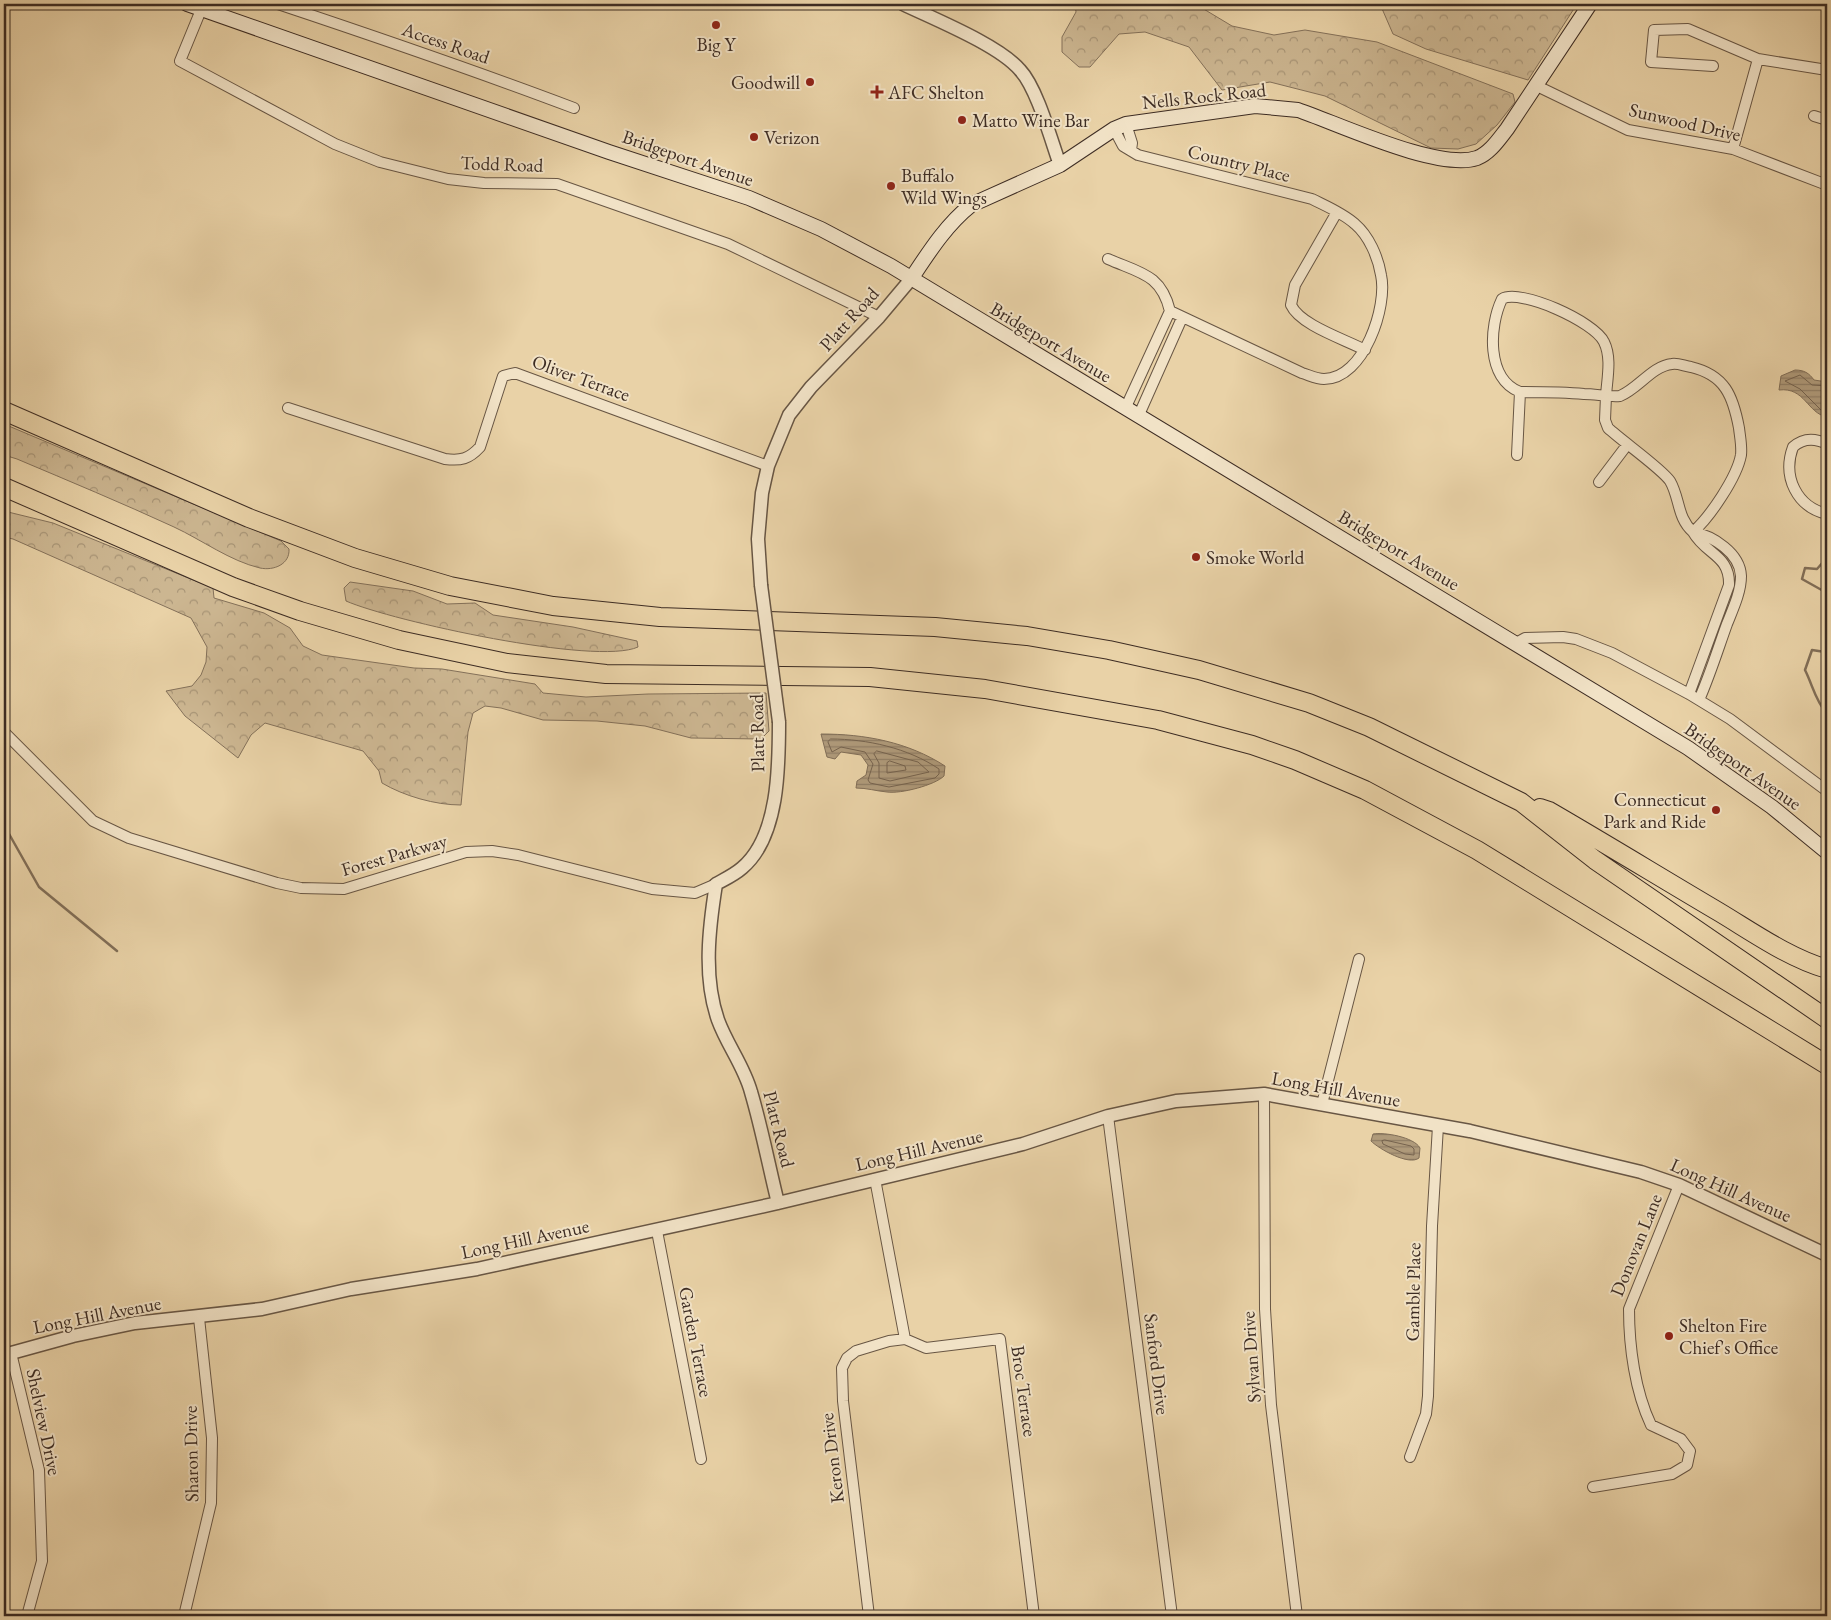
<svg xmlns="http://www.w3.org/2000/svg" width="1831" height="1620" font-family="'EB Garamond',serif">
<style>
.forest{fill:url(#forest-crowns);stroke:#84715a}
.water{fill:url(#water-rules);stroke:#816e57}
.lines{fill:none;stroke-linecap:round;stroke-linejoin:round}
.shore{stroke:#76634e;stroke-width:1}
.stream{stroke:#816e57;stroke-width:2.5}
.minor-casing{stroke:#685644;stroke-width:12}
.tertiary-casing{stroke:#685644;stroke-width:15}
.secondary-casing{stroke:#3d2c23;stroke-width:16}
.motorway-casing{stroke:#3d2c23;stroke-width:20}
.minor{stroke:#f1e2c6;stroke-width:10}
.tertiary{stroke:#f1e2c6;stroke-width:12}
.secondary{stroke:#f1e2c6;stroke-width:14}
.motorway{stroke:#e9d2a7;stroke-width:18}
.tertiary-bridge-casing{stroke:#685644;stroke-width:15;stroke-linecap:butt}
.tertiary-bridge{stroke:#f1e2c6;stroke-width:12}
.poi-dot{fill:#8f2418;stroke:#f1e2c6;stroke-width:2}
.labels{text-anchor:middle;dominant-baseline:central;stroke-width:4;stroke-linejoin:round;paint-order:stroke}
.street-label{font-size:19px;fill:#3d2c23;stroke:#f1e2c6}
.poi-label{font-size:19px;fill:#3d2c23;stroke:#f1e2c6;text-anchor:start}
</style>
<defs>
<pattern id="forest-crowns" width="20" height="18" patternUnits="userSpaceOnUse" patternTransform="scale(1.25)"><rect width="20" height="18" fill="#ccb691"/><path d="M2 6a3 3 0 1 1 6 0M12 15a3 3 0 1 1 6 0" fill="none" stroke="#a79476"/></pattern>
<pattern id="water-rules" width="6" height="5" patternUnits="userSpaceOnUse" patternTransform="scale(1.25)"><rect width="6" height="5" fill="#af9a7a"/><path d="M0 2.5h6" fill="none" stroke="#907e64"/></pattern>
</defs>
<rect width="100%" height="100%" fill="#e9d2a7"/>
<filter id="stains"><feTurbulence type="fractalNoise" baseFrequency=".004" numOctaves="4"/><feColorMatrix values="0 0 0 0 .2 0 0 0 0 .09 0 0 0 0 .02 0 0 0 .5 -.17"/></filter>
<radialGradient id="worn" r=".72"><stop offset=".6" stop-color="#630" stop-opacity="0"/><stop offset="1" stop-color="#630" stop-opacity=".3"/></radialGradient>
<path class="forest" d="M 1075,4 L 1199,4 L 1202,8 L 1232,26 L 1274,35 L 1305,30 L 1377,42 L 1513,94 L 1515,102 L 1497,125 L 1476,144 L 1458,149 L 1431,148 L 1325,96 L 1270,82 L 1222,90 L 1189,47 L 1145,32 L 1119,34 L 1090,67 L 1079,67 L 1062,52 L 1062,37 L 1076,12 Z
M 1380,4 L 1577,4 L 1528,80 L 1426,49 L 1393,34 Z
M 4,424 L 281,541 L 289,549 C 290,564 274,571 260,568 C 230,561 202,540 174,527 C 122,503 69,481 17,459 L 4,455 Z
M 4,511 L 53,523 L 213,588 L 214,598 L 264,613 L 290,628 L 303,646 L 322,655 L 414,668 L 442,669 L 535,684 L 543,693 L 586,697 L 648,694 L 766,693 L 769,731 L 761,739 L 691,738 L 645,726 L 597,721 L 543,720 L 501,708 L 485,706 L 473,713 L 468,732 L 461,805 C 435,805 404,796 382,783 L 379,771 L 363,751 L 265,723 L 251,735 L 238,758 L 185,716 L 166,691 L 192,686 L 201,675 L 206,662 L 207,647 L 191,618 L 13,539 L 4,537 Z
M 350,582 L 413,591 L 447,604 L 475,603 L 493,615 L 573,627 L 637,641 L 638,647 C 596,666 392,621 346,601 L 344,588 Z"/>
<path class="water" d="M 1795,370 C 1804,370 1809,373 1814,380 L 1827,382 L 1827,417 C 1807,413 1805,387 1779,390 L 1781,376 Z
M 821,734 C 865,734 908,742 945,766 L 944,776 C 935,785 901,794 887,792 C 876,791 867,788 856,788 L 857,781 L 866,775 L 868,765 L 861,755 L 841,752 L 835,759 L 827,757 Z
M 1373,1134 C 1384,1132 1414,1137 1420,1148 L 1419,1158 C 1409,1166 1379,1149 1371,1141 Z"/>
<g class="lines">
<path class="shore" d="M 1827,386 L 1812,385 L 1800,375 L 1785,381 L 1800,389 L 1822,411 L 1827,412
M 831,739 C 867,739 908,748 939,769 L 939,774 L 935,778 L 889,787 L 870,783 L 868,780 L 873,764 L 865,752 L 841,747 L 832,752 L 828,742 Z
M 877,751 L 918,762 L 929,772 L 890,781 L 879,778 L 879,763 L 874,754 Z
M 890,761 L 905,766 L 906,770 L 887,773 L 887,763 Z
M 1385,1140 L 1411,1146 L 1414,1149 L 1414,1155 L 1405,1154 L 1383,1144 L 1382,1141 Z"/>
<path class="stream" d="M 1827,561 L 1824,561 L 1817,569 L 1805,568 L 1802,579 L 1827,593
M 1827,649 L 1825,652 L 1812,650 L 1805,670 C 1813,686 1815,700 1827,714
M 4,825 L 39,887 L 117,951"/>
<defs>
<path id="minor" d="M 278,4 C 377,37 476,71 574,108
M 203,5 L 180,61 L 335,144 L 380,162 L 448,179 L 484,183 L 557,184 L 728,244 L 879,317
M 1713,66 L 1651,62 L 1654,30 L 1688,29 L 1758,59 L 1827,70
M 1537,86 L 1628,130 L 1733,149 L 1827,185
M 1814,116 L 1827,120
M 1126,124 L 1132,143 L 1131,150
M 1114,129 L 1123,146 L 1138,155 L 1312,199 C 1326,206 1343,213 1355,224 C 1369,236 1378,257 1381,275 C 1388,306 1364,379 1324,379 C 1316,379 1309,375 1302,373 L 1170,311
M 1733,149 L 1758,59
M 1337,212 L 1295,285 L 1291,305 C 1300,325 1344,339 1365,350
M 1108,259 C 1140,273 1161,274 1170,311 L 1125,409
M 1606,396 C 1607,379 1612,358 1604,342 C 1595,322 1520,288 1502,299 C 1489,326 1486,379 1520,392 C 1542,392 1563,392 1584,394 C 1596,394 1608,397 1620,396 C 1638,389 1652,366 1672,364 C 1678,363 1684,366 1691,367 C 1725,375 1733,396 1739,428 C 1740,437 1742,446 1741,455 C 1737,477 1710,517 1693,532 C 1677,518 1680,498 1670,481 C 1662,469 1622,441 1608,428 L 1605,420 L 1606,396
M 288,408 L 445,459 C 461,461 469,459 480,447 L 503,376 L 515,373 L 768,466
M 1138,417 L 1182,318
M 1827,444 C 1815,438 1803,438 1793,447 C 1782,477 1797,507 1827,514
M 1517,455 L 1520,392
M 1599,482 L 1627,445
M 1693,532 C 1713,536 1740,553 1741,576 C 1741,592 1733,609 1727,624 C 1718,649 1710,675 1699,700
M 1516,643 L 1525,638 L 1563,637 L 1576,639 L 1612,653 L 1689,694 L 1730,719 L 1827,791
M 1689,694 L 1729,585 C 1730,555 1706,555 1693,532
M 4,732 L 93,821 L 129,838 L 277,883 L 301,888 L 344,889 L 466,852 L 492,851 L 518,855 L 652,889 L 695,893 L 716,884
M 1264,1094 L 1265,1309 L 1271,1405 L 1297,1616
M 1322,1104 L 1359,959
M 1108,1116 L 1172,1616
M 875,1179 L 905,1339
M 657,1231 L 701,1459
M 11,1353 L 39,1470 L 42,1561 L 27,1616
M 1410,1457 L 1426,1414 L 1428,1396 L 1432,1226 L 1438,1126
M 1593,1487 L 1672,1474 L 1687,1465 L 1690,1451 L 1681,1439 L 1651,1425 C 1635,1391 1629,1347 1629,1309 L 1679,1185
M 184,1616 L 211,1503 L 212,1438 L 199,1318
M 869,1616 L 843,1401 L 842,1368 L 847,1358 L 856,1351 L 889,1341 L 905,1339 L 926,1348 L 1000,1339 L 1034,1616"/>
<path id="tertiary" d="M 903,4 C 934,19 999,45 1020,70 C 1037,88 1051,140 1060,165
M 761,585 L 758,539 L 762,493 L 768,466 L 789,415 L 811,387 L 879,317 L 911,279
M 778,1203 C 769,1167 762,1129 751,1092 C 744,1066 727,1045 718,1020 C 703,977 709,928 716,884 C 725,879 734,875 742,868 C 779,837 779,766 779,722
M 4,1355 L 73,1336 L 135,1323 L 262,1309 L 351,1289 L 477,1269 L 778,1203 L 1023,1144 L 1108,1116 L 1176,1101 L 1264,1094 L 1470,1131 L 1641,1172 L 1679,1185 L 1827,1255"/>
<path id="secondary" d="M 187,4 L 609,152 L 749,198 L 821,229 L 891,266 L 1688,748 L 1772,807 L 1827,852
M 911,279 C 929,252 946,225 971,205 L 1060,165 L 1114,129 L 1126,124 L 1255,106 L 1298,110 C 1339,124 1438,171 1477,158 C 1490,153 1499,139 1507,129 L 1590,4"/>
<path id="motorway" d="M 4,411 L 249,518 L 355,558 L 450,586 L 553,606 L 660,617 L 935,627 L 1027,636 L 1109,650 L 1199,670 L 1309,703 L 1369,727 L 1521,802 L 1595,860 L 1827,1019
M 4,487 L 233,587 L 300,611 L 399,640 L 507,663 L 606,674 L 870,677 L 985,689 L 1158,720 L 1252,745 L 1295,760 L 1365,790 L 1477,850 L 1827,1065
M 1540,808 L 1549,811 C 1606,844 1663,879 1719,912 C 1754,933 1789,958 1827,969"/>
</defs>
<use href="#minor" class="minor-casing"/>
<use href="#tertiary" class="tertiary-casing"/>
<use href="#secondary" class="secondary-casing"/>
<use href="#motorway" class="motorway-casing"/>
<use href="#minor" class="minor"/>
<use href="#tertiary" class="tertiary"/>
<use href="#secondary" class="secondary"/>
<use href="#motorway" class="motorway"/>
<defs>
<path id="tertiary-bridge" d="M 761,585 L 779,722"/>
</defs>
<use href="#tertiary-bridge" class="tertiary-bridge-casing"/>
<use href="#tertiary-bridge" class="tertiary-bridge"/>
</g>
<g class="poi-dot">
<circle cx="716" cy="25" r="5"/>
<circle cx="810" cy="82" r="5"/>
<path d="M874.5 84.5h5v5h5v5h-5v5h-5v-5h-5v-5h5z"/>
<circle cx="962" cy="120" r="5"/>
<circle cx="754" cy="137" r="5"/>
<circle cx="891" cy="186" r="5"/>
<circle cx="1196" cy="557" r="5"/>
<circle cx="1716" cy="810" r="5"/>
<circle cx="1669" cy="1336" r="5"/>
</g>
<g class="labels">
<g class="street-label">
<text transform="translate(446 43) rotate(19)">Access Road</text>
<text transform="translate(1204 96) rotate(-6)">Nells Rock Road</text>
<text transform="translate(1685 122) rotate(13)">Sunwood Drive</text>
<text transform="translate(688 158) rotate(19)">Bridgeport Avenue</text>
<text transform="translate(1239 163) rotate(14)">Country Place</text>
<text transform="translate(502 164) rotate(2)">Todd Road</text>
<text transform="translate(849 319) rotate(-48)">Platt Road</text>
<text transform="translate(1051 342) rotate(31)">Bridgeport Avenue</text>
<text transform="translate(581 378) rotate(20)">Oliver Terrace</text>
<text transform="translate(1399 550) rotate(31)">Bridgeport Avenue</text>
<text transform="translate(757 733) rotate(-91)">Platt Road</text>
<text transform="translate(1743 766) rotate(35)">Bridgeport Avenue</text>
<text transform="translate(394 855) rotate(-16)">Forest Parkway</text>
<text transform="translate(1336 1089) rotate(10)">Long Hill Avenue</text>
<text transform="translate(779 1129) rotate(76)">Platt Road</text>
<text transform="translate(919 1150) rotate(-13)">Long Hill Avenue</text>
<text transform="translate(1731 1190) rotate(24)">Long Hill Avenue</text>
<text transform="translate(525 1239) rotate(-12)">Long Hill Avenue</text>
<text transform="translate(1636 1245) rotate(-68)">Donovan Lane</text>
<text transform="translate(1413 1292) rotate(-89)">Gamble Place</text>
<text transform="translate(97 1315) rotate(-11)">Long Hill Avenue</text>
<text transform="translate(696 1342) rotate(79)">Garden Terrace</text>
<text transform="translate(1251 1357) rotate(-94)">Sylvan Drive</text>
<text transform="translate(1157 1364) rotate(83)">Sanford Drive</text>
<text transform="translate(1024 1391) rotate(82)">Broc Terrace</text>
<text transform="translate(44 1422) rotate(78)">Shelview Drive</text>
<text transform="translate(191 1454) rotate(-91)">Sharon Drive</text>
<text transform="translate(832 1458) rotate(-97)">Keron Drive</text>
</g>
<g class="poi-label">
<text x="716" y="44" text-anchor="middle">Big Y</text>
<text x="800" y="82" text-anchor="end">Goodwill</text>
<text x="888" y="92">AFC Shelton</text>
<text x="972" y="120">Matto Wine Bar</text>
<text x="764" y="137">Verizon</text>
<text x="901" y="175">Buffalo<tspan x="901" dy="22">Wild Wings</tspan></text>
<text x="1206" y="557">Smoke World</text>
<text x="1706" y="799" text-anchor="end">Connecticut<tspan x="1706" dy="22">Park and Ride</tspan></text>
<text x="1679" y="1325">Shelton Fire<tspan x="1679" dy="22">Chief's Office</tspan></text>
</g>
</g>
<rect width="1831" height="1620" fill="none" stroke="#e9d2a7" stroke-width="20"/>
<rect x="5" y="5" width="1821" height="1610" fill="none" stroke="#3d2c23" stroke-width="2.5"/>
<rect x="10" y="10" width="1811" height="1600" fill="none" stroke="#3d2c23"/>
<rect width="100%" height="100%" filter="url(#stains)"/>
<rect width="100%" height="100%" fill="url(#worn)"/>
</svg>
